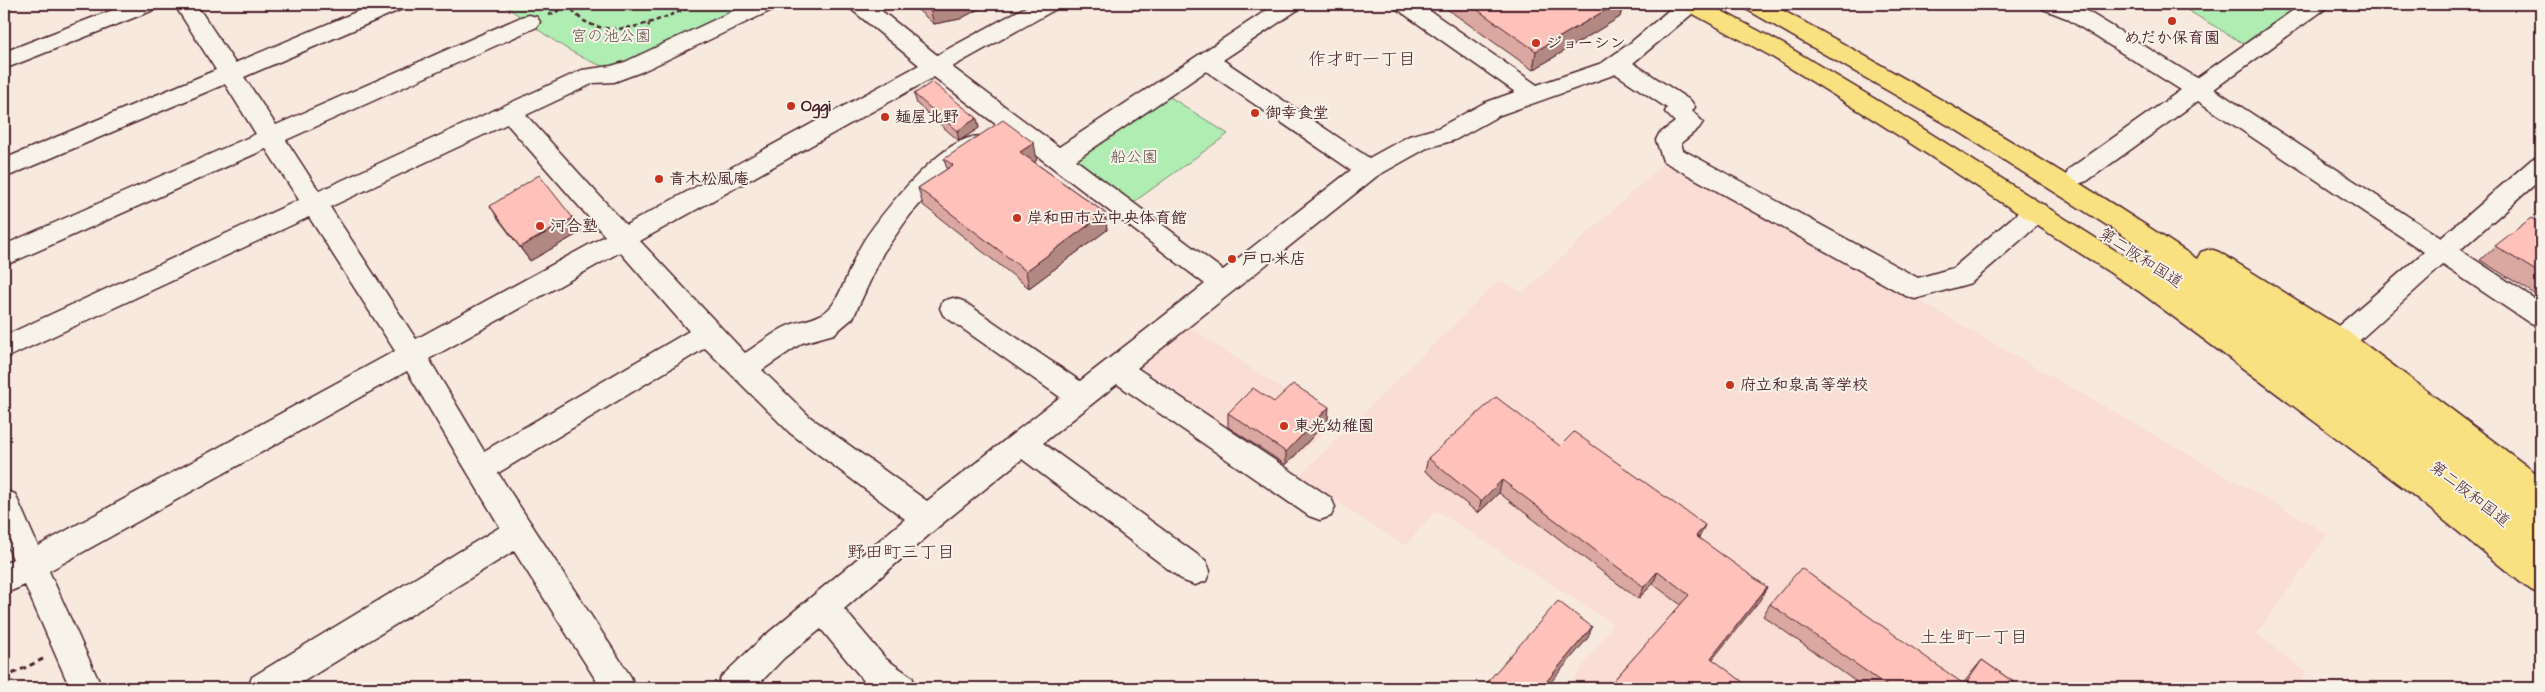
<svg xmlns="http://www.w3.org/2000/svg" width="2545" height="692" font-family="'Architects Daughter','Klee One',sans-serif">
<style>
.built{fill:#faddd4}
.green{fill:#afedb3;stroke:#7c866f}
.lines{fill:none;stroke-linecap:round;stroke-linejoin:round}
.minor-casing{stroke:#4a1f2b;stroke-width:3}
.highway-casing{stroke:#4a1f2b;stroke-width:3}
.path-far1{stroke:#4a1f2b;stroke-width:2.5;stroke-dasharray:4.5 3;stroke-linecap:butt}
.path{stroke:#4a1f2b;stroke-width:3;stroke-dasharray:5.5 4;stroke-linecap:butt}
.minor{fill:#f7f3e8;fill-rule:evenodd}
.highway{fill:#f9e181;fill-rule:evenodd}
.wall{fill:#daa7a1;stroke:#4a1f2b}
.shaded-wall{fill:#b28883;stroke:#4a1f2b}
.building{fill:#fec2bb;stroke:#4a1f2b}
.poi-dot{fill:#c8321e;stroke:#f7f3e8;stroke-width:2}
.labels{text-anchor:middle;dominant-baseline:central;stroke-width:4;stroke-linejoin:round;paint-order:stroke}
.park-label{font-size:16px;fill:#63524d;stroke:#f7f3e8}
.poi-label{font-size:16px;font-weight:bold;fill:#4a1f2b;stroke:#f7f3e8;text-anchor:start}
.street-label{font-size:16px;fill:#4a1f2b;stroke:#f7f3e8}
.neighbourhood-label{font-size:18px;fill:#4a1f2b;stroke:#f7f3e8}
</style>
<rect width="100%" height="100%" fill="#f8e9df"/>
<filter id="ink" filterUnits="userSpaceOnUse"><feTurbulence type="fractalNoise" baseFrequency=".02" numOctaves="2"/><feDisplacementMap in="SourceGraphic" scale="10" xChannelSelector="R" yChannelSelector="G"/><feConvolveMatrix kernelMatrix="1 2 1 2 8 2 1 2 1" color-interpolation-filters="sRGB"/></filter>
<g filter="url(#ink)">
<path class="built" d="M 1669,158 L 2328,534 L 2257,634 L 2306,672 L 2296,688 L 1568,688 L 1613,624 L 1436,510 L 1405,546 L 1298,477 L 1499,280 L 1523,293 Z
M 1187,325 L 1334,424 L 1283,469 L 1141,367 Z"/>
<path class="green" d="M 502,4 L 752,4 L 613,69 C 572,59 537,27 502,4 Z
M 2177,4 L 2304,4 L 2246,45 Z
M 1164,93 L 1228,134 L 1127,207 L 1065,160 Z"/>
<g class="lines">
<defs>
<path id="minor" d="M 128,4 L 159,4 L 156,9 L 4,69 L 4,52 Z
M 174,4 L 196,4 L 235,63 L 375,4 L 405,4 L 402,9 L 244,77 L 276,125 L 521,17 L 529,15 L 537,17 L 540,22 L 537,27 L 286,140 L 319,191 L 582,70 L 611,66 L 625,62 L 748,4 L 777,4 L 774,9 L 641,72 L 614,82 L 594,83 L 526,115 L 626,225 L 919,65 L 851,9 L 848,4 L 873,4 L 937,55 L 1031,4 L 1059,4 L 1056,9 L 952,67 L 1059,147 L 1276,4 L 1302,4 L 1299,9 L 1223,60 L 1369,158 L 1409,136 L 1438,128 L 1484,103 L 1515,92 L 1397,9 L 1394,4 L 1420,4 L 1537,85 L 1602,63 L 1629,44 L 1676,4 L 1701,4 L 1698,9 L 1633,63 L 1691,101 L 1695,107 L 1692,111 L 1703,122 L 1699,128 L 1681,143 L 1683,150 L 1918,278 L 1953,268 L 2027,205 L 2036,203 L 2045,205 L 2049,212 L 2045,219 L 1971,283 L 1915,299 L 1906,296 L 1663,161 L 1656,140 L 1659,134 L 1675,122 L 1665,112 L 1667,108 L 1616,74 L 1500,115 L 1455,140 L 1427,148 L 1377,176 L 1137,368 L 1331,498 L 1335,507 L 1331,516 L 1320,520 L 1309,516 L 1117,384 L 1043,443 L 1206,561 L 1210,571 L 1206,581 L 1195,585 L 1184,581 L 1022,459 L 938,527 L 844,609 L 886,659 L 912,677 L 916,688 L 874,688 L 864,681 L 821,629 L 784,658 L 755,688 L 717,688 L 721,677 L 762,638 L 905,519 L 790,433 L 705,348 L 498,473 L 631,677 L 635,688 L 601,688 L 514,551 L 293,688 L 248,688 L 252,677 L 500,527 L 407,371 L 49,571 L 102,688 L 70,688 L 25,585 L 4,594 L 4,564 L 13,559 L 4,537 L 4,490 L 15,494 L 38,546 L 395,351 L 309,217 L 4,359 L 4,336 L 299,200 L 266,149 L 4,266 L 4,245 L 256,134 L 225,84 L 4,178 L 4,159 L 216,70 ZM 1206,71 L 1351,170 L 1223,270 L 1076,160 ZM 934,77 L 1205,284 L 1080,381 L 963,301 L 953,298 L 943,301 L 940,308 L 943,315 L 1060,397 L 927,501 L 810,417 L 762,370 L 802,343 L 834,334 L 853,318 L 883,253 L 910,215 L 943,178 L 985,149 L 988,143 L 985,137 C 949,127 881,214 863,242 C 851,261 846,285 833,304 C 821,321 800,319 783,328 C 770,335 758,345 745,353 L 640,241 ZM 507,124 L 605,236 L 416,339 L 330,207 ZM 620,252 L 689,331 L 484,451 L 429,359 Z
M 2040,4 L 2071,4 L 2082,8 L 2197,78 L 2302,4 L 2328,4 L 2325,9 L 2214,89 L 2441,238 L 2532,159 L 2541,156 L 2541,179 L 2460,250 L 2541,303 L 2541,327 L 2531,324 L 2443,265 L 2350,349 L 2340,352 L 2330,349 L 2326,341 L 2330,333 L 2424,252 L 2198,101 L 2087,181 L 2078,184 L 2069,181 L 2066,175 L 2069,169 L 2181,90 L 2066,18 L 2043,9 Z"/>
<path id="highway" d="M 1681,4 L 1709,4 L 1785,45 L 1895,111 L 2132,261 L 2136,254 L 2149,252 L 1958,131 L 1746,9 L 1743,4 L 1771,4 C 1916,83 2059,167 2197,259 L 2201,252 L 2210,249 L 2219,252 L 2350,333 L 2541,477 L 2541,594 L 2530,590 L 2408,491 L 2140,292 L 1879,123 L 1769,55 L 1684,9 Z"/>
</defs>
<use href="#minor" class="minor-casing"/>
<use href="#highway" class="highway-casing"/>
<path class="path-far1" d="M 568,4 C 572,9 576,15 581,19 C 616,43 664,17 698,4
M 549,15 L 569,6
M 645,41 L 649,24"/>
<path class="path" d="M 4,678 L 45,658"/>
<use href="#minor" class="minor"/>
<use href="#highway" class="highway"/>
</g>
<path class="wall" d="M 911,4 L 988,4 L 960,19 L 934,24 Z
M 1440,4 L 1623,4 L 1620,17 L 1533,70 Z
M 914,94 L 977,118 L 979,128 L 959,141 L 917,104 Z
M 944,159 L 1037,160 L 1034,162 L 1105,213 L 1107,230 L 1029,288 L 923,205 L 918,188 L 947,169 Z
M 490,206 L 573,218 L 581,232 L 530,261 L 499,220 Z
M 2541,224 L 2541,298 L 2480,260 L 2495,246 Z
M 1274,402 L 1328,420 L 1286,465 L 1228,427 L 1228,413 Z
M 1560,446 L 1699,538 L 1760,600 L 1607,688 L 1681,605 L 1653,584 L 1638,599 L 1499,493 L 1478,513 L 1425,471 L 1428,458 Z
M 1770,604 L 1963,684 L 1972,672 L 1982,660 L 2022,688 L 1865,688 L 1763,616 Z"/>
<path class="shaded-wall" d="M 958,4 L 988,4 L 960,19 L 934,24 L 930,9 Z
M 1616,4 L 1623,4 L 1620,17 L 1533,70 L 1536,51 Z
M 977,118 L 979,128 L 959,141 L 957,131 Z
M 1034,143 L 1037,160 L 1024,169 L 1020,152 Z
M 1105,213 L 1107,230 L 1029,288 L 1026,271 Z
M 573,218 L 581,232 L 530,261 L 520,247 Z
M 1329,407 L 1328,420 L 1286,465 L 1286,452 Z
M 1502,480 L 1499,493 L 1478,513 L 1481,501 Z
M 1705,525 L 1699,538 L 1696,536 Z
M 1658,571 L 1653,584 L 1638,599 L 1644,587 Z
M 1767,587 L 1760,600 L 1704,670 L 1711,658 Z
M 1592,627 L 1588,638 L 1546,688 L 1541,688 Z"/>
<path class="building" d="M 924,4 L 958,4 L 930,9 Z
M 1469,4 L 1616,4 L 1536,51 Z
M 932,82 L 977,118 L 957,131 L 914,94 Z
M 1003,120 L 1034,143 L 1020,152 L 1105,213 L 1026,271 L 918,188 L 953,165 L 944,159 Z
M 539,175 L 573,218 L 520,247 L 490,206 Z
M 2531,218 L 2541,224 L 2541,274 L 2495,246 Z
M 1293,384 L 1329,407 L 1286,452 L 1228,413 L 1253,388 L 1274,402 Z
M 1496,397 L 1560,446 L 1574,432 L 1705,525 L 1696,536 L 1767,587 L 1711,658 L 1751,688 L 1607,688 L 1689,595 L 1658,571 L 1644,587 L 1502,480 L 1481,501 L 1428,458 Z
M 1801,568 L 1965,685 L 1982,660 L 2022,688 L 1890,688 L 1770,604 Z
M 1558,601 L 1592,627 L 1541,688 L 1482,688 Z"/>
</g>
<g class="poi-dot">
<circle cx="2172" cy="21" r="5"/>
<circle cx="1536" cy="43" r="5"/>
<circle cx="791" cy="106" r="5"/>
<circle cx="1255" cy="113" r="5"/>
<circle cx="885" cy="117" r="5"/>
<circle cx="659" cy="179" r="5"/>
<circle cx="1017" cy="218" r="5"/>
<circle cx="540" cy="226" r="5"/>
<circle cx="1232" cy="259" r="5"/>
<circle cx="1730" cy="385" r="5"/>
<circle cx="1284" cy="426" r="5"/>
</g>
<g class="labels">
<g class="park-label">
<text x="611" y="36">宮の池公園</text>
<text x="1134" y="157">船公園</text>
</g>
<g class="poi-label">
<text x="2172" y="38" text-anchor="middle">めだか保育園</text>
<text x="1546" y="43">ジョーシン</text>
<text x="801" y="106">Oggi</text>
<text x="1265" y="113">御幸食堂</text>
<text x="895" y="117">麺屋北野</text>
<text x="669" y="179">青木松風庵</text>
<text x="1027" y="218">岸和田市立中央体育館</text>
<text x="550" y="226">河合塾</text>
<text x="1242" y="259">戸口米店</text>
<text x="1740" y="385">府立和泉高等学校</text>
<text x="1294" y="426">東光幼稚園</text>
</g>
<g class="street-label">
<text transform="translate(2141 258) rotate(33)">第二阪和国道</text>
<text transform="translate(2470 494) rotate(38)">第二阪和国道</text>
</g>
<g class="neighbourhood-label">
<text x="1362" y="59">作才町一丁目</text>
<text x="901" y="552">野田町三丁目</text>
<text x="1974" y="637">土生町一丁目</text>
</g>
</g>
<rect width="2545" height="692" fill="none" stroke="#f7f3e8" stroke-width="20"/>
<rect x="10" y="10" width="2525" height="672" fill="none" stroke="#4a1f2b" stroke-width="2" filter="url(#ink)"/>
</svg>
